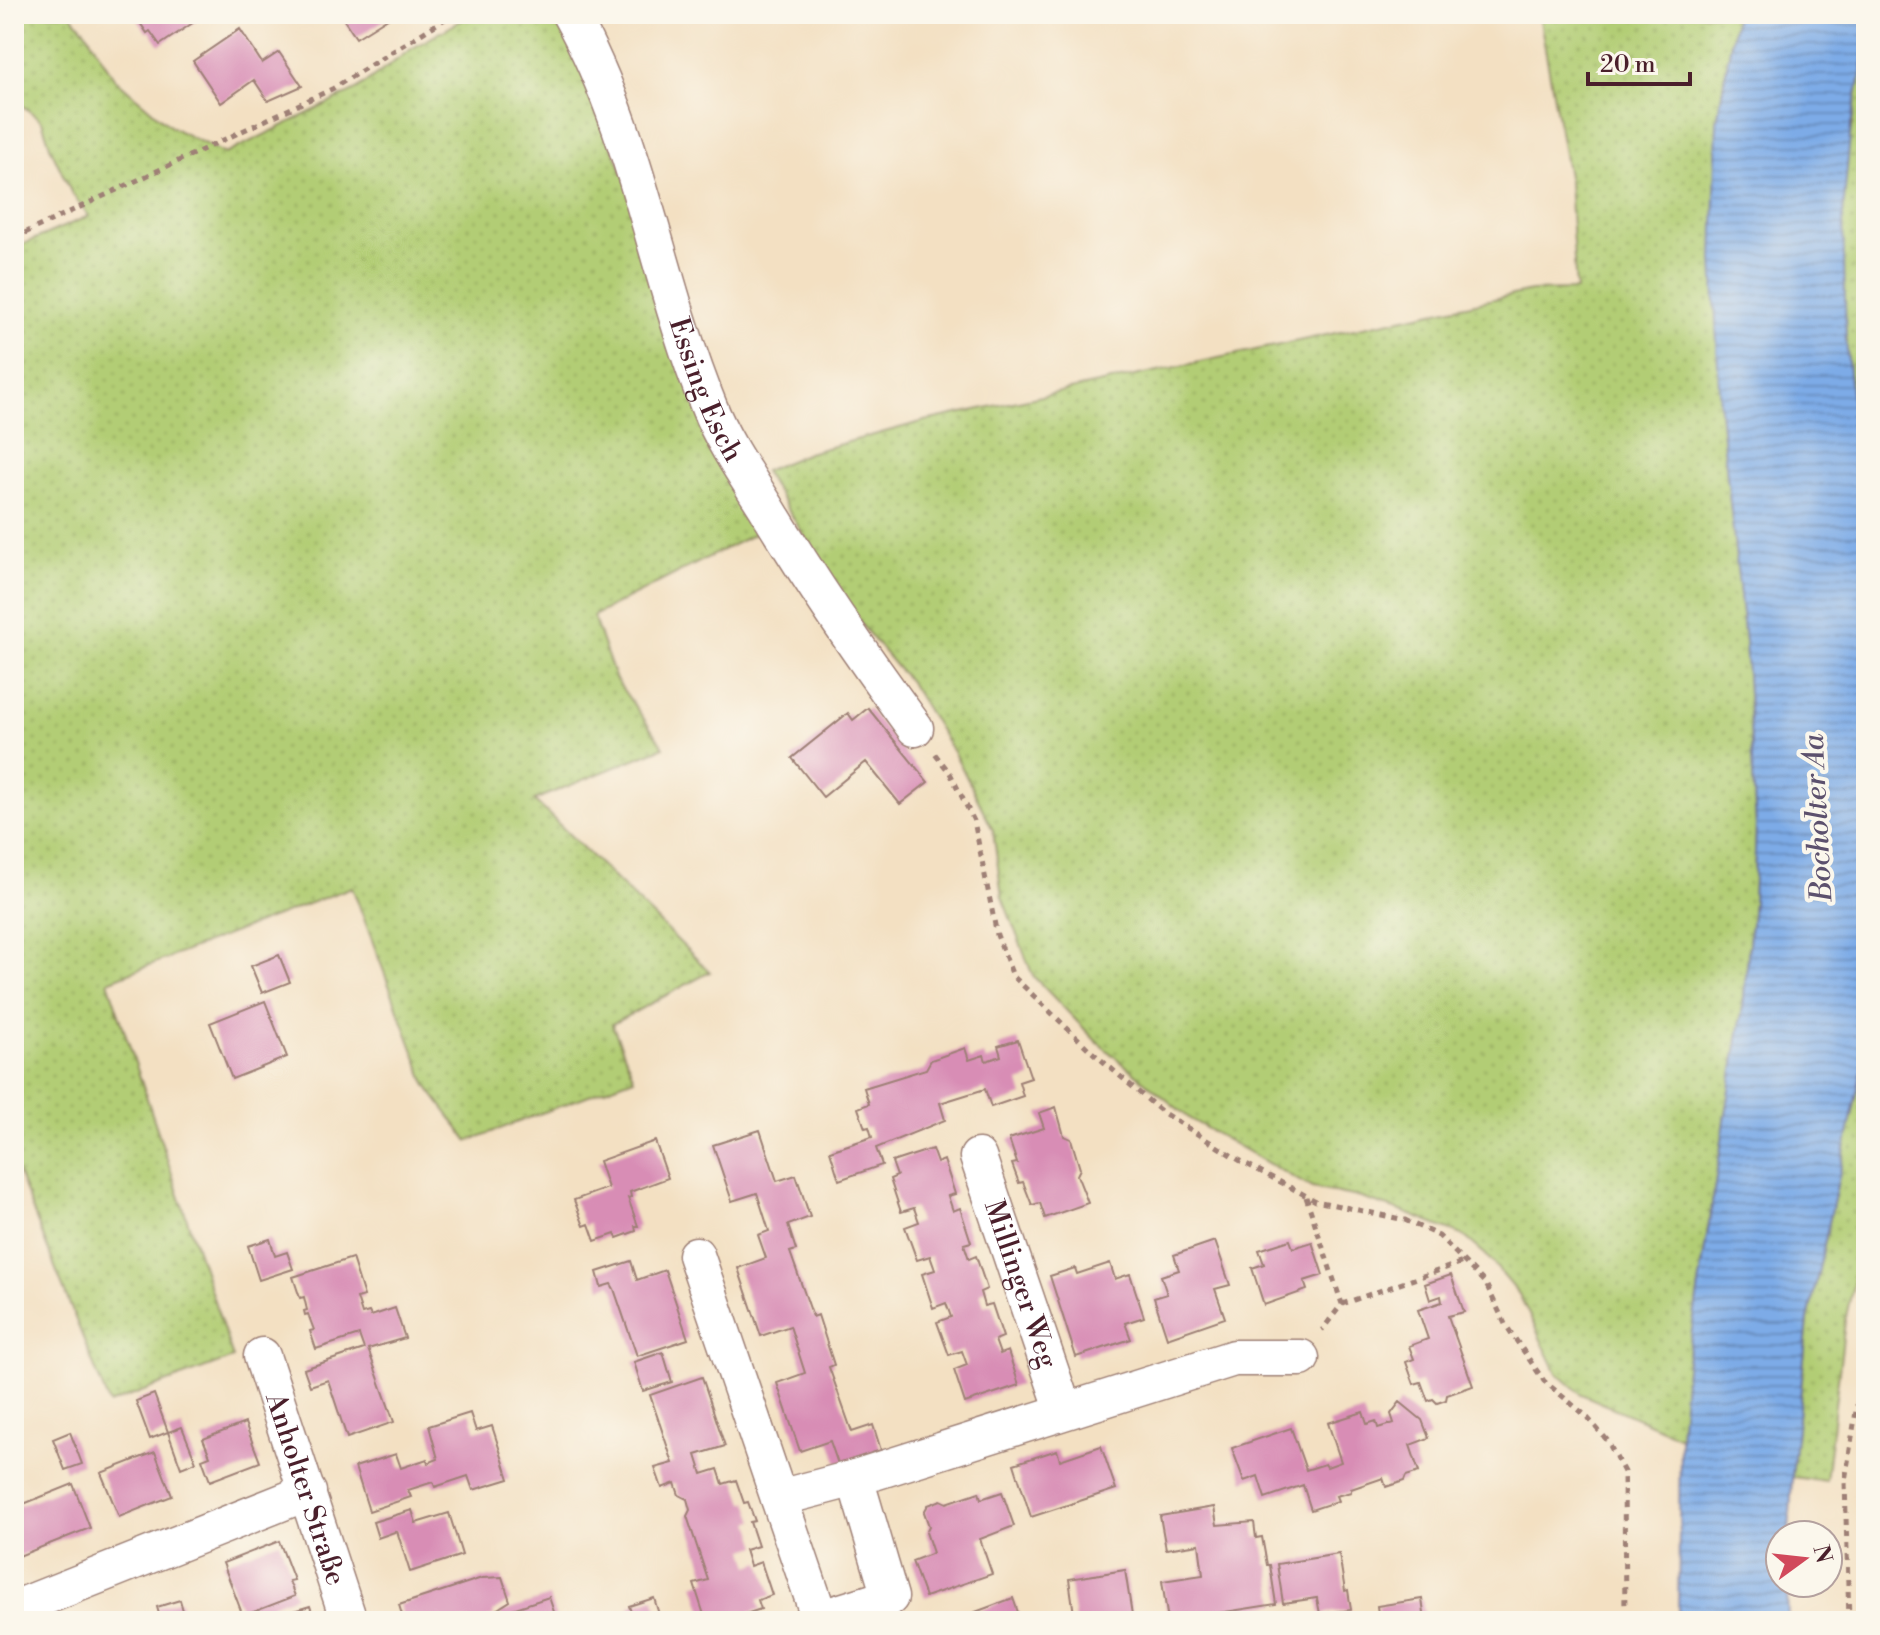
<svg xmlns="http://www.w3.org/2000/svg" width="1880" height="1635" font-family="'Libre Bodoni',serif">
<style>
.grass{fill:url(#grass-dots);stroke:#7e7650;stroke-width:2}
.water{fill:url(#water-rules);stroke:#646589;stroke-width:2}
.building{fill:#d88db5}
.lines{fill:none;stroke-linecap:round;stroke-linejoin:round}
.street-casing{stroke:#9e8076;stroke-width:39}
.path{stroke:#9e8076;stroke-width:5;stroke-dasharray:6 6;stroke-linecap:butt}
.street{stroke:#fff;stroke-width:36}
.labels{text-anchor:middle;dominant-baseline:central;stroke-width:8;stroke-linejoin:round;paint-order:stroke}
.street-label{font-size:28px;fill:#4a1f2b;stroke:#fbf7ec}
.water-label{font-size:30px;font-style:italic;fill:#5c506d;stroke:#fbf7ec}
</style>
<defs>
<pattern id="grass-dots" width="8" height="8" patternUnits="userSpaceOnUse" patternTransform="scale(2)"><rect width="8" height="8" fill="#b2cd74"/><path d="M2 2h.1M6 6h.1" fill="none" stroke="#9bb065" stroke-width="1.8" stroke-linecap="round"/></pattern>
<pattern id="water-rules" width="6" height="5" patternUnits="userSpaceOnUse" patternTransform="scale(2)"><rect width="6" height="5" fill="#7dabe7"/><path d="M0 2.5h6" fill="none" stroke="#688bbb"/></pattern>
</defs>
<rect width="100%" height="100%" fill="#fbf7ec"/>
<filter id="ink" filterUnits="userSpaceOnUse"><feTurbulence type="fractalNoise" baseFrequency=".0125" numOctaves="2"/><feDisplacementMap in="SourceGraphic" scale="16" xChannelSelector="R" yChannelSelector="G"/><feConvolveMatrix kernelMatrix="1 2 1 2 8 2 1 2 1" color-interpolation-filters="sRGB"/></filter>
<filter id="wash" filterUnits="userSpaceOnUse"><feTurbulence type="fractalNoise" baseFrequency=".006" numOctaves="4" result="noise"/><feDisplacementMap in="SourceGraphic" scale="32" xChannelSelector="R" yChannelSelector="G"/><feGaussianBlur stdDeviation="1.8" result="paint"/><feColorMatrix in="noise" values="0 0 0 0 0 0 0 0 0 0 0 0 0 0 0 0 0 1.4 0 .05"/><feComposite in="paint" operator="in"/></filter>
<g filter="url(#wash)">
<rect width="100%" height="100%" fill="#f3e0c2"/>
<path class="grass" d="M 14,14 L 71,14 L 87,33 L 114,78 L 171,127 L 225,154 L 358,89 L 411,49 L 473,14 L 560,14 L 764,529 L 593,616 L 616,680 L 664,747 L 534,800 L 710,972 L 612,1024 L 634,1078 L 468,1141 L 427,1086 L 352,887 L 108,981 L 233,1358 L 109,1404 L 14,1163 L 14,248 L 89,216 L 71,192 L 51,149 L 42,121 L 14,99 Z
M 1539,14 L 1736,14 L 1717,121 L 1720,410 L 1745,642 L 1756,826 L 1753,902 L 1743,1007 L 1686,1368 L 1680,1437 L 1581,1394 L 1557,1373 L 1519,1294 L 1486,1255 L 1464,1236 L 1401,1211 L 1358,1197 L 1312,1188 L 1190,1119 L 1097,1042 L 1033,976 L 1002,897 L 993,830 L 958,760 L 911,684 L 853,615 L 764,471 L 808,453 L 925,421 L 1531,291 L 1576,290 L 1569,182 Z
M 1866,50 L 1866,550 C 1856,439 1840,326 1843,214 C 1844,159 1855,104 1866,50 Z
M 1866,1051 L 1866,1228 L 1845,1321 L 1826,1481 L 1792,1477 L 1808,1320 Z"/>
<path class="water" d="M 1736,14 L 1866,14 L 1866,50 L 1851,125 L 1843,213 L 1846,340 L 1866,550 L 1866,1051 L 1808,1320 L 1792,1477 L 1789,1535 L 1780,1535 L 1780,1583 L 1787,1583 L 1788,1621 L 1678,1621 L 1680,1437 L 1686,1368 L 1743,1007 L 1753,902 L 1756,826 L 1745,642 L 1720,410 L 1713,260 L 1717,121 Z"/>
<g id="blocks">
<path class="building" d="M 140,14 L 206,14 L 160,45 L 150,31 L 147,33 L 136,17 Z
M 340,14 L 394,14 L 356,38 Z
M 240,29 L 262,63 L 279,52 L 302,86 L 268,101 L 254,80 L 221,103 L 193,61 Z
M 868,708 L 928,782 L 900,804 L 866,762 L 823,797 L 792,758 L 848,713 L 853,720 Z
M 279,955 L 290,982 L 262,993 L 251,966 Z
M 265,1001 L 287,1057 L 232,1079 L 210,1023 Z
M 1018,1040 L 1031,1078 L 1019,1082 L 1023,1096 L 991,1107 L 985,1089 L 940,1103 L 945,1120 L 876,1148 L 882,1165 L 839,1180 L 830,1151 L 872,1137 L 869,1127 L 865,1128 L 858,1108 L 869,1104 L 864,1088 L 926,1069 L 931,1060 L 965,1048 L 969,1060 L 984,1055 L 986,1061 L 1001,1056 L 998,1046 Z
M 1056,1107 L 1064,1136 L 1071,1139 L 1080,1169 L 1077,1175 L 1088,1203 L 1045,1218 L 1040,1203 L 1032,1205 L 1023,1182 L 1019,1183 L 1012,1164 L 1017,1163 L 1009,1139 L 1044,1128 L 1039,1113 Z
M 760,1130 L 777,1181 L 796,1175 L 810,1217 L 788,1225 L 796,1250 L 790,1252 L 813,1317 L 818,1315 L 834,1365 L 829,1367 L 852,1432 L 873,1425 L 881,1450 L 838,1464 L 830,1441 L 800,1451 L 777,1383 L 805,1373 L 790,1326 L 761,1336 L 738,1268 L 766,1258 L 758,1235 L 769,1231 L 757,1193 L 732,1201 L 713,1145 Z
M 655,1141 L 668,1178 L 630,1192 L 631,1197 L 628,1198 L 638,1226 L 635,1226 L 636,1231 L 617,1238 L 615,1234 L 595,1241 L 589,1224 L 584,1226 L 574,1200 L 608,1188 L 599,1161 Z
M 932,1149 L 937,1163 L 944,1160 L 955,1194 L 948,1196 L 953,1211 L 960,1208 L 971,1242 L 964,1244 L 969,1259 L 976,1256 L 987,1289 L 980,1292 L 984,1306 L 992,1304 L 1003,1337 L 995,1340 L 1000,1354 L 1008,1351 L 1019,1385 L 965,1403 L 954,1370 L 967,1365 L 962,1351 L 949,1355 L 937,1322 L 951,1317 L 946,1303 L 933,1308 L 922,1274 L 935,1270 L 930,1256 L 917,1260 L 905,1227 L 919,1222 L 914,1208 L 901,1212 L 890,1179 L 897,1176 L 892,1162 Z
M 270,1239 L 275,1256 L 287,1252 L 293,1269 L 259,1280 L 248,1246 Z
M 1290,1240 L 1293,1248 L 1312,1242 L 1323,1275 L 1304,1281 L 1307,1290 L 1264,1305 L 1252,1268 L 1264,1264 L 1259,1250 Z
M 1215,1241 L 1230,1285 L 1215,1289 L 1225,1318 L 1167,1338 L 1154,1298 L 1167,1294 L 1161,1276 L 1179,1270 L 1174,1255 Z
M 352,1258 L 364,1296 L 357,1298 L 362,1314 L 369,1312 L 371,1316 L 395,1308 L 405,1338 L 368,1349 L 394,1422 L 347,1438 L 328,1380 L 310,1386 L 304,1369 L 364,1349 L 359,1335 L 316,1349 L 310,1331 L 314,1330 L 308,1314 L 305,1315 L 304,1311 L 307,1310 L 304,1297 L 300,1298 L 293,1277 Z
M 631,1261 L 637,1280 L 665,1270 L 688,1339 L 637,1356 L 614,1289 L 611,1284 L 601,1287 L 597,1272 Z
M 1110,1263 L 1115,1279 L 1130,1274 L 1144,1317 L 1125,1323 L 1131,1339 L 1076,1357 L 1050,1276 L 1075,1268 L 1077,1274 Z
M 1451,1275 L 1464,1312 L 1448,1316 L 1473,1386 L 1447,1395 L 1446,1400 L 1437,1403 L 1433,1399 L 1428,1401 L 1421,1382 L 1414,1384 L 1406,1362 L 1414,1359 L 1409,1346 L 1428,1339 L 1418,1310 L 1442,1302 L 1441,1296 L 1430,1300 L 1425,1284 Z
M 663,1352 L 672,1382 L 643,1391 L 634,1362 Z
M 702,1377 L 725,1446 L 696,1455 L 702,1474 L 718,1469 L 723,1484 L 736,1480 L 744,1503 L 748,1502 L 755,1521 L 750,1522 L 758,1546 L 745,1550 L 750,1566 L 761,1562 L 772,1595 L 758,1600 L 761,1609 L 724,1621 L 722,1621 L 719,1613 L 705,1618 L 694,1584 L 708,1580 L 687,1516 L 690,1510 L 687,1499 L 679,1495 L 675,1483 L 662,1488 L 655,1468 L 673,1463 L 650,1395 Z
M 154,1394 L 168,1432 L 150,1439 L 136,1401 Z
M 1400,1402 L 1422,1420 L 1429,1438 L 1410,1445 L 1419,1472 L 1406,1476 L 1404,1481 L 1386,1487 L 1383,1478 L 1351,1489 L 1351,1492 L 1336,1496 L 1338,1501 L 1311,1510 L 1303,1485 L 1265,1498 L 1258,1476 L 1244,1481 L 1232,1448 L 1291,1428 L 1306,1470 L 1325,1464 L 1327,1467 L 1341,1462 L 1328,1423 L 1363,1412 L 1367,1424 L 1376,1421 L 1378,1428 L 1394,1423 L 1391,1414 Z
M 470,1413 L 476,1431 L 492,1426 L 509,1479 L 473,1490 L 468,1476 L 435,1487 L 433,1482 L 408,1490 L 411,1497 L 369,1511 L 355,1467 L 396,1454 L 401,1468 L 427,1459 L 428,1463 L 438,1459 L 429,1426 Z
M 245,1423 L 260,1462 L 210,1481 L 202,1459 L 210,1456 L 203,1439 Z
M 182,1427 L 196,1462 L 181,1468 L 168,1432 Z
M 70,1432 L 82,1464 L 65,1470 L 53,1439 Z
M 1101,1446 L 1116,1489 L 1031,1517 L 1014,1464 L 1057,1450 L 1060,1460 Z
M 155,1452 L 172,1496 L 119,1517 L 101,1473 Z
M 73,1484 L 90,1528 L 19,1556 L 14,1543 L 16,1507 Z
M 979,1492 L 981,1499 L 1002,1492 L 1014,1526 L 980,1539 L 992,1574 L 925,1597 L 912,1561 L 933,1553 L 926,1532 L 929,1526 L 924,1512 L 928,1505 L 941,1500 L 947,1503 Z
M 1214,1507 L 1217,1525 L 1254,1522 L 1256,1538 L 1262,1537 L 1267,1565 L 1270,1565 L 1276,1604 L 1168,1621 L 1162,1581 L 1203,1575 L 1199,1544 L 1166,1549 L 1160,1516 Z
M 412,1510 L 416,1523 L 449,1513 L 462,1555 L 410,1572 L 397,1531 L 378,1538 L 373,1522 Z
M 279,1541 L 294,1580 L 289,1581 L 295,1596 L 243,1616 L 223,1563 Z
M 1339,1554 L 1345,1591 L 1348,1590 L 1351,1610 L 1320,1614 L 1317,1598 L 1283,1603 L 1277,1564 Z
M 1125,1570 L 1133,1621 L 1075,1621 L 1069,1579 Z
M 502,1577 L 510,1601 L 493,1612 L 494,1616 L 479,1621 L 404,1621 L 399,1605 L 482,1578 Z
M 549,1597 L 557,1621 L 502,1621 L 500,1613 Z
M 654,1598 L 661,1621 L 634,1621 L 629,1606 Z
M 1013,1598 L 1021,1621 L 951,1621 Z
M 1422,1599 L 1425,1621 L 1379,1621 L 1377,1606 Z
M 180,1600 L 186,1621 L 161,1621 L 157,1607 Z
M 310,1606 L 315,1621 L 271,1621 L 270,1618 Z"/>
</g>
</g>
<g filter="url(#ink)">
<use href="#blocks" fill-opacity="0" stroke="#9e8076" stroke-width="2"/>
<g class="lines">
<defs>
<g id="street">
<path id="s1" d="M 570,14 C 639,137 656,278 709,407 C 723,442 746,475 766,507 C 812,583 862,656 915,728"/>
<path id="s2" d="M 978,1157 L 1064,1411"/>
<path d="M 696,1255 L 820,1619"/>
<path id="s3" d="M 262,1356 L 349,1621"/>
<path d="M 779,1498 L 855,1478"/>
<path d="M 14,1609 L 308,1492"/>
<path d="M 812,1621 L 890,1597 L 855,1478 L 1234,1358 L 1301,1358"/>
</g>
</defs>
<use href="#street" class="street-casing"/>
<path class="path" d="M 14,238 L 332,89 L 453,14
M 935,754 L 950,773 L 974,821 L 997,935 L 1013,976 L 1092,1052 L 1162,1112 L 1239,1160 L 1316,1201 L 1405,1220 L 1439,1236 L 1486,1284 L 1505,1324 L 1544,1381 L 1585,1415 L 1607,1440 L 1624,1472 L 1625,1621
M 1306,1197 L 1342,1304 L 1322,1330
M 1342,1304 L 1463,1262
M 1849,1621 L 1845,1481 L 1866,1348"/>
<use href="#street" class="street"/>
</g>
</g>
<g class="labels">
<g class="street-label">
<text stroke="none"><textPath href="#s1" startOffset="400">Essing Esch</textPath></text>
<text stroke="none"><textPath href="#s2" startOffset="134">Millinger Weg</textPath></text>
<text stroke="none"><textPath href="#s3" startOffset="140">Anholter Straße</textPath></text>
</g>
<g class="water-label">
<text transform="translate(1818 818) rotate(-93)">Bocholter Aa</text>
</g>
</g>
<rect width="1880" height="1635" fill="none" stroke="#fbf7ec" stroke-width="48"/>
<g transform="translate(1804 1559) rotate(75)"><circle r="38" fill="#fbf7ec" stroke="#b4a19f" stroke-width="2"/>
<path d="M0-6L14 30L0 20L-14 30Z" fill="#d1495b"/>
<text y="-12" font-size="22" font-weight="bold" text-anchor="middle" fill="#4a1f2b">N</text>
</g>
<path d="M1588 72v12h102v-12" fill="none" stroke="#4a1f2b" stroke-width="4"/>
<text x="1600" y="72" font-size="24" fill="#4a1f2b" stroke="#fbf7ec" stroke-width="6" paint-order="stroke">20 m</text>
</svg>
